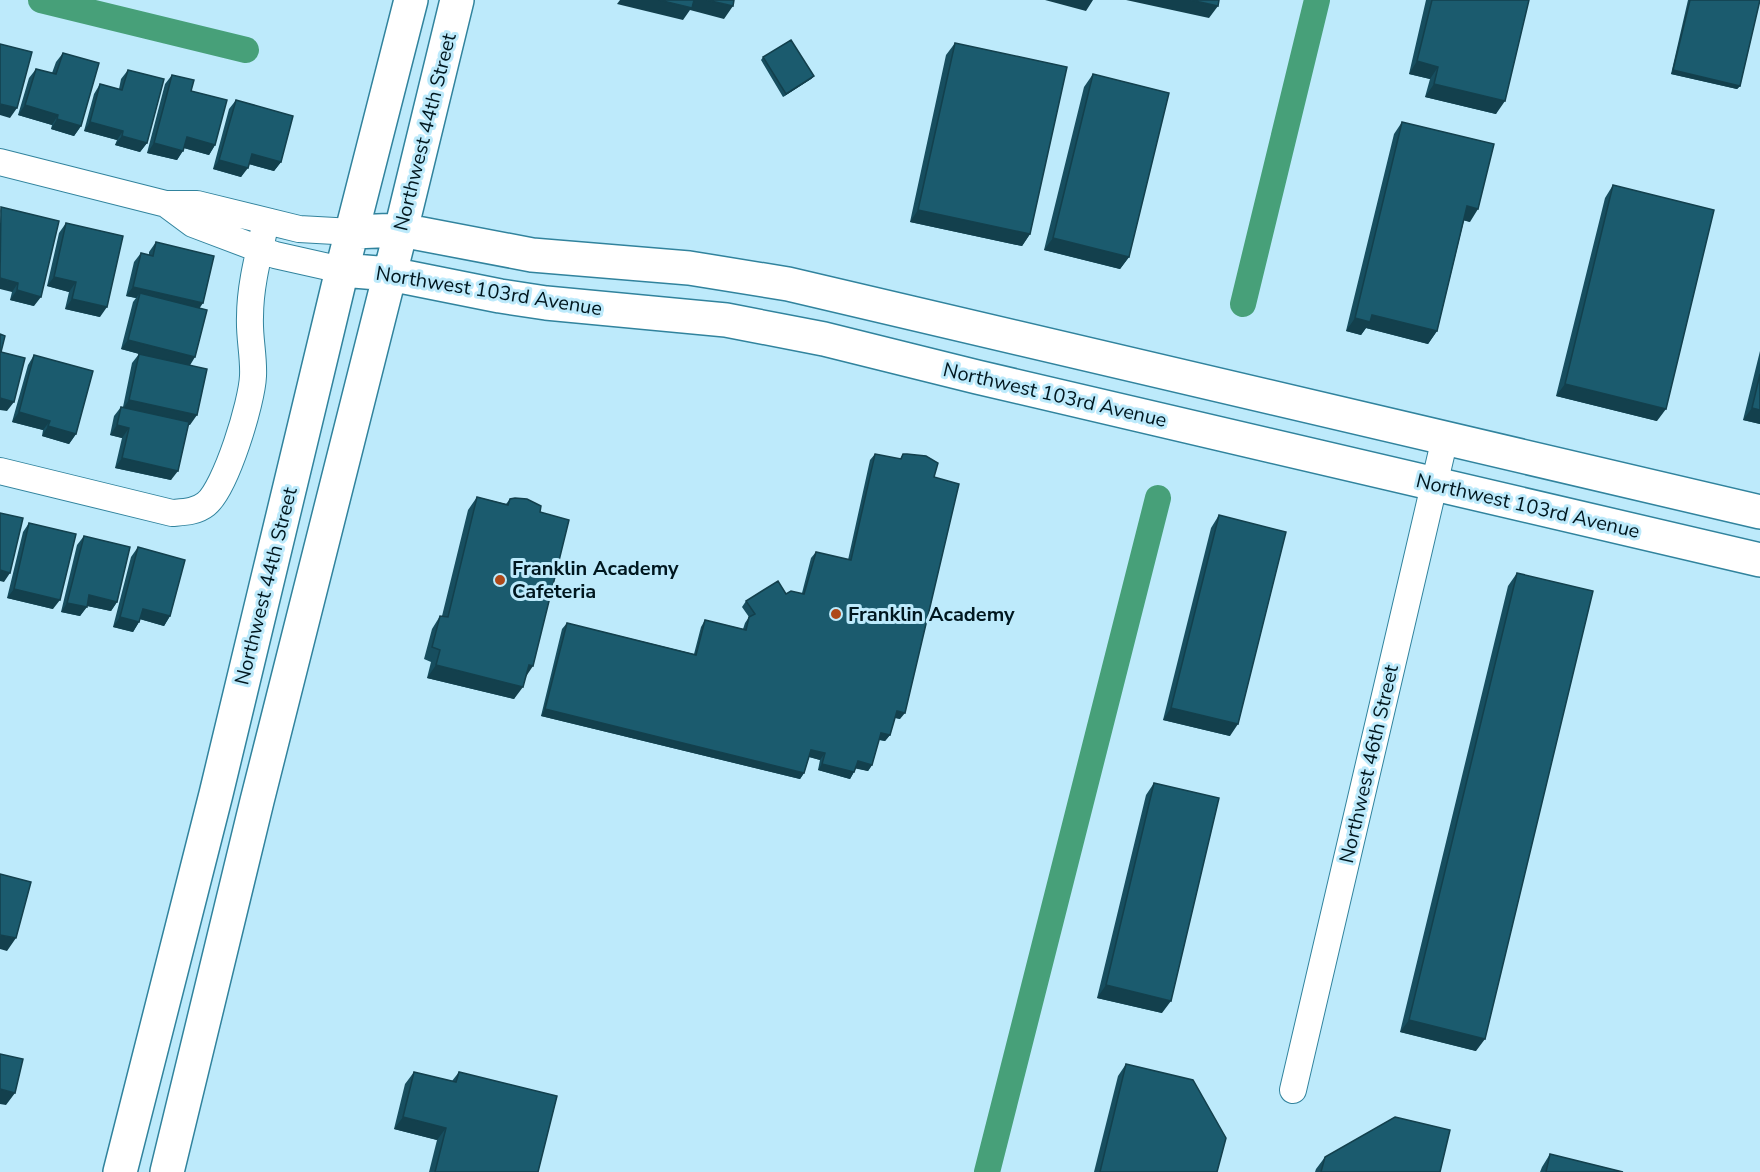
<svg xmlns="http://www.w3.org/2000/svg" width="1760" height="1172" font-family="'Nunito Sans',sans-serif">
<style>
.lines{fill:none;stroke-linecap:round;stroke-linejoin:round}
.canal{stroke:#47a079;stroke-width:26}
.street-casing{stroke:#31839d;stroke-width:28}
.secondary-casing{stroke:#31839d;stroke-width:36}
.street{stroke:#fff;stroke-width:26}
.secondary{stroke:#fff;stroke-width:33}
.wall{fill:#174e5f}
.shaded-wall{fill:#13404d}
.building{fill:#1b5b6e;stroke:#13404d;stroke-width:1.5}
.poi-dot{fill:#ae491a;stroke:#bdeafb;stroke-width:2}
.labels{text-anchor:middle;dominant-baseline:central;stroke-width:6;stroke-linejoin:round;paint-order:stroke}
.street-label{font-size:20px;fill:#00171f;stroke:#bdeafb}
.poi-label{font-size:20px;font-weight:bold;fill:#00171f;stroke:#bdeafb;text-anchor:start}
</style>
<rect width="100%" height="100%" fill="#bdeafb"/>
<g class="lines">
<path class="canal" d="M 41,0 L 246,50
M 1243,304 L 1317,0
M 987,1172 L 1158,498"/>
<defs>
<path id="street" d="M 0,162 L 166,204 L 197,204 L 299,229 L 353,232
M 166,204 L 193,224 L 275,255 L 342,270
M 0,471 L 172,513 C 184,512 196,512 206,504 C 226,488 252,402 253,376 C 254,356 249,337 250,317 C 250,285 259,253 266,222
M 1293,1090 L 1445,438"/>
<path id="secondary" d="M 353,232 L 401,230 L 532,255 L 689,268 L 788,284 L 1760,512
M 342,270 L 390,274 L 500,296 L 546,303 L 726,320 L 824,339 L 977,377 L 1760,560
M 120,1172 L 216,794 L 342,270 L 411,0
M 167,1172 L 257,801 L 401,230 L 457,0"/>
</defs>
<use href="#street" class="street-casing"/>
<use href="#secondary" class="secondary-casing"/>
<use href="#street" class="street"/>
<use href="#secondary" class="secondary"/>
</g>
<path class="wall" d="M 1426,0 L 1529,0 L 1496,114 L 1425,97 L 1430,79 L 1409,74 Z
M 1688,0 L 1760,0 L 1740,86 L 1737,89 L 1671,74 Z
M 955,43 L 1030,234 L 1022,246 L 910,222 L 946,55 Z
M 63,53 L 81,126 L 74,136 L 51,129 L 52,125 L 18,115 L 29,78 L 36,69 L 52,73 L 56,62 Z
M 763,57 L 814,76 L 811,79 L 783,97 L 761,60 Z
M 128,70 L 147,143 L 140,152 L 115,145 L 117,140 L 84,131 L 94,94 L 100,84 L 119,89 L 121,79 Z
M 1093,74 L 1129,257 L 1120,269 L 1044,250 L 1084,87 Z
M 172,75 L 191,91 L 215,145 L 209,155 L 184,148 L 177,160 L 147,153 L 165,84 Z
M 236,100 L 281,162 L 274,171 L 249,164 L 241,177 L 213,169 L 229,109 Z
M 1402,122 L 1470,222 L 1464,220 L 1437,331 L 1428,344 L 1366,328 L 1361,335 L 1346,331 L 1394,134 Z
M 1613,185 L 1657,421 L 1556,396 L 1605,198 Z
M 0,208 L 34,306 L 10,300 L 12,292 Z
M 66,223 L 100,317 L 65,309 L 69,292 L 47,286 L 59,233 Z
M 156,242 L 200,308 L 190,365 L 190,425 L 188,424 L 171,480 L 115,468 L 122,438 L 110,435 L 114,416 L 121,407 L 123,407 L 132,363 L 139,354 L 121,349 L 133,302 L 136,298 L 126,296 L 134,262 L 141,253 L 149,255 L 149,252 Z
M 1760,351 L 1760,424 L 1743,420 Z
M 34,355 L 76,434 L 69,444 L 42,436 L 43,430 L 12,422 L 28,365 Z
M 875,454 L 900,459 L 903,454 L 934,477 L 900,719 L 895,718 L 890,735 L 885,741 L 879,740 L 872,765 L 868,771 L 856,768 L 850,779 L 818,770 L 820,760 L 809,757 L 804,773 L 800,779 L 541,716 L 562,629 L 567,623 L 694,654 L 701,627 L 705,620 L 743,629 L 745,623 L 749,617 L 742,607 L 746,601 L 786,594 L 802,593 L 811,558 L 816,552 L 848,560 L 870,460 Z
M 477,497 L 506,504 L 510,499 L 525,677 L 514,699 L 427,678 L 431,662 L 424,659 L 432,629 L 440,616 L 442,616 L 468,510 Z
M 1219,515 L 1230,736 L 1163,720 L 1211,528 Z
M 29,523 L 53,609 L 7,598 L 23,532 Z
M 84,536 L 117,602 L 111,611 L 87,606 L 80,616 L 61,612 L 77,545 Z
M 138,547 L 170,616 L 164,626 L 140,619 L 139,622 L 133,632 L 113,627 L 131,557 Z
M 1517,573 L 1476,1051 L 1400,1032 L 1508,586 Z
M 1154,783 L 1162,1013 L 1097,998 L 1146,795 Z
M 1126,1064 L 1217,1172 L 1094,1172 L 1118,1076 Z
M 414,1072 L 452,1081 L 459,1072 L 538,1172 L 429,1172 L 437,1140 L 394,1129 L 405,1084 Z
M 1550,1154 L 1623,1172 L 1540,1172 L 1542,1167 Z
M 1325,1157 L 1440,1172 L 1315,1172 L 1316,1169 Z"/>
<path class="shaded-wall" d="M 620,0 L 707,0 L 733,6 L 724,19 L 690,10 L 683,20 L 617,4 Z
M 1045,0 L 1093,0 L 1086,11 Z
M 1126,0 L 1191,0 L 1218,6 L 1209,18 Z
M 1417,61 L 1438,67 L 1430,79 L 1409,74 Z
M 1673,70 L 1740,86 L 1737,89 L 1671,74 Z
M 814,76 L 811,79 L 783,97 L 786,94 Z
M 1434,84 L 1505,101 L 1496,114 L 1425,97 Z
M 0,104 L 17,108 L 10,118 L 0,115 Z
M 25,105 L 58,115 L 52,125 L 18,115 Z
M 57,119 L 81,126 L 74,136 L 51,129 Z
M 90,122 L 123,131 L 117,140 L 84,131 Z
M 122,136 L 147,143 L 140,152 L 115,145 Z
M 187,137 L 215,145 L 209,155 L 180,147 Z
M 154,143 L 183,151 L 177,160 L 147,153 Z
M 252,154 L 281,162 L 274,171 L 245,163 Z
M 219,160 L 248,168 L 241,177 L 213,169 Z
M 1467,206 L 1478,209 L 1470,222 L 1458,219 Z
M 918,210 L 1030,234 L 1022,246 L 910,222 Z
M 1053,238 L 1129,257 L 1120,269 L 1044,250 Z
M 54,277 L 76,282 L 69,292 L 47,286 Z
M 0,278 L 18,283 L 12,292 L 0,289 Z
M 133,287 L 203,303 L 197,312 L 140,293 L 136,298 L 126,296 Z
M 17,290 L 41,297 L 34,306 L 10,300 Z
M 72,299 L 107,307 L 100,317 L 65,309 Z
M 1372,315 L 1437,331 L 1428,344 L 1366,328 L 1361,335 L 1346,331 L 1355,318 Z
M 128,340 L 195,357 L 189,367 L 121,349 Z
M 1565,384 L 1666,409 L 1657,421 L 1556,396 Z
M 0,398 L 14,402 L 7,411 L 0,410 Z
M 129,400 L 197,415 L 190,425 L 122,410 Z
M 1752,408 L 1760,410 L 1760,424 L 1743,420 Z
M 19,412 L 50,421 L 43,430 L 12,422 Z
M 117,425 L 129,428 L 122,438 L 110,435 Z
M 48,426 L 76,434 L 69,444 L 42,436 Z
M 122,458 L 178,471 L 171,480 L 115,468 Z
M 0,570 L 10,573 L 4,582 L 0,581 Z
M 14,589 L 60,600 L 53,609 L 7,598 Z
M 89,595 L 117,602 L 111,611 L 83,605 Z
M 67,603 L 87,607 L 80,616 L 61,612 Z
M 143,609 L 170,616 L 164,626 L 136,618 Z
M 120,617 L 139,622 L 133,632 L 113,627 Z
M 436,665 L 523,687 L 514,699 L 427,678 Z
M 529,665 L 533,666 L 525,678 Z
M 1171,708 L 1238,724 L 1230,736 L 1163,720 Z
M 545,709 L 804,773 L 800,779 L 541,716 Z
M 897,711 L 905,713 L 900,719 L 892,717 Z
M 881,733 L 890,735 L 885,741 L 876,739 Z
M 811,750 L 825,753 L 820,760 L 806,756 Z
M 858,761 L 872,765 L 868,771 L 853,768 Z
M 822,764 L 854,772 L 850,779 L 818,770 Z
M 0,935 L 16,938 L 7,951 L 0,949 Z
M 1106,985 L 1171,1001 L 1162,1013 L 1097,998 Z
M 1409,1020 L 1485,1039 L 1476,1051 L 1400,1032 Z
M 0,1089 L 15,1093 L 6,1105 L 0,1104 Z
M 403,1117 L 446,1128 L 437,1140 L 394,1129 Z"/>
<path class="building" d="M 659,0 L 694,0 L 692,8 Z
M 707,0 L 734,0 L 733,6 Z
M 1191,0 L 1219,0 L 1218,6 Z
M 1432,0 L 1529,0 L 1505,101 L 1434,84 L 1438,67 L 1417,61 Z
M 1690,0 L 1760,0 L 1740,86 L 1673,70 Z
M 791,40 L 814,76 L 786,94 L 763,57 Z
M 955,43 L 1067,67 L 1030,234 L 918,210 Z
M 0,44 L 32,52 L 17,108 L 0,104 Z
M 63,53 L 99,63 L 81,126 L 57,119 L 58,115 L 25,105 L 36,69 L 56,74 Z
M 128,70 L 164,79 L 147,143 L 122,136 L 123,131 L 90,122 L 100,84 L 122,90 Z
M 1093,74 L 1169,93 L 1129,257 L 1053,238 Z
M 172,75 L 194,80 L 191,91 L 227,100 L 215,145 L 187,137 L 183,151 L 154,143 Z
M 236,100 L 293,116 L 281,162 L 252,154 L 248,168 L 219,160 Z
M 1402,122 L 1494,144 L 1478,209 L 1467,206 L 1437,331 L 1372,315 L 1370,322 L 1355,318 Z
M 1613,185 L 1714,210 L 1666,409 L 1565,384 Z
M 1,207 L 59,221 L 41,297 L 17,290 L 18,283 L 0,278 Z
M 66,223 L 123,236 L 107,307 L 72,299 L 76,282 L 54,277 Z
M 156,242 L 214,256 L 203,303 L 133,287 L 141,253 L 153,256 Z
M 140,293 L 207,310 L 195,357 L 128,340 Z
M 0,334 L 5,336 L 1,352 L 25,358 L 14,402 L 0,398 Z
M 139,354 L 207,369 L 197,415 L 129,400 Z
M 34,355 L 93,371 L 76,434 L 48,426 L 50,421 L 19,412 Z
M 1760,374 L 1760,410 L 1752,408 Z
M 121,407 L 189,422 L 178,471 L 122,458 L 129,428 L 117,425 Z
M 875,454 L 901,459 L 903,454 L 907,454 L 926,456 L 938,463 L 934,477 L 959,484 L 905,713 L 897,711 L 890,735 L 881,733 L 872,765 L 858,761 L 854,772 L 822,764 L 825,753 L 811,750 L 804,773 L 545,709 L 567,623 L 696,655 L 705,620 L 746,630 L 749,617 L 755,614 L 746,601 L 778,581 L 786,594 L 791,591 L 804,594 L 816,552 L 851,560 Z
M 477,497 L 508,505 L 510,499 L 515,498 L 527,499 L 541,506 L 540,512 L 569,520 L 533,666 L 529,665 L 523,687 L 436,665 L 440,650 L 432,647 L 440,616 L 448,617 Z
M 0,513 L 23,518 L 10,573 L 0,570 Z
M 1219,515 L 1286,532 L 1238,724 L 1171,708 Z
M 29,523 L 76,534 L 60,600 L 14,589 Z
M 84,536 L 130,547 L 117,602 L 89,595 L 87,607 L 67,603 Z
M 138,547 L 185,560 L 170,616 L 143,609 L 139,622 L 120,617 Z
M 1517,573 L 1593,591 L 1485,1039 L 1409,1020 Z
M 1154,783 L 1219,798 L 1171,1001 L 1106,985 Z
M 0,874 L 31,882 L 16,938 L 0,935 Z
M 0,1054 L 23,1059 L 15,1093 L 0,1089 Z
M 1126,1064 L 1193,1080 L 1226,1138 L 1217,1172 L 1100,1172 Z
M 414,1072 L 456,1082 L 459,1072 L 557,1096 L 538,1172 L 435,1172 L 446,1128 L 403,1117 Z
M 1395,1117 L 1450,1130 L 1440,1172 L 1321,1172 L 1325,1157 Z
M 1550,1154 L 1623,1172 L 1546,1172 Z"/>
<g class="poi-dot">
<circle cx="500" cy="580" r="6"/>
<circle cx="836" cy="614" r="6"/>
</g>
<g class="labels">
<g class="street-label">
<text transform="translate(425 132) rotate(-76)">Northwest 44th Street</text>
<text transform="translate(489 291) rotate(9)">Northwest 103rd Avenue</text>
<text transform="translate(1055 395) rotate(13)">Northwest 103rd Avenue</text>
<text transform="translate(1528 506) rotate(13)">Northwest 103rd Avenue</text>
<text transform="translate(266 586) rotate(-76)">Northwest 44th Street</text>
<text transform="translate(1369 764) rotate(-77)">Northwest 46th Street</text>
</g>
<g class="poi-label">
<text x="512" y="568">Franklin Academy<tspan x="512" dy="23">Cafeteria</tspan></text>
<text x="848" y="614">Franklin Academy</text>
</g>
</g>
</svg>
